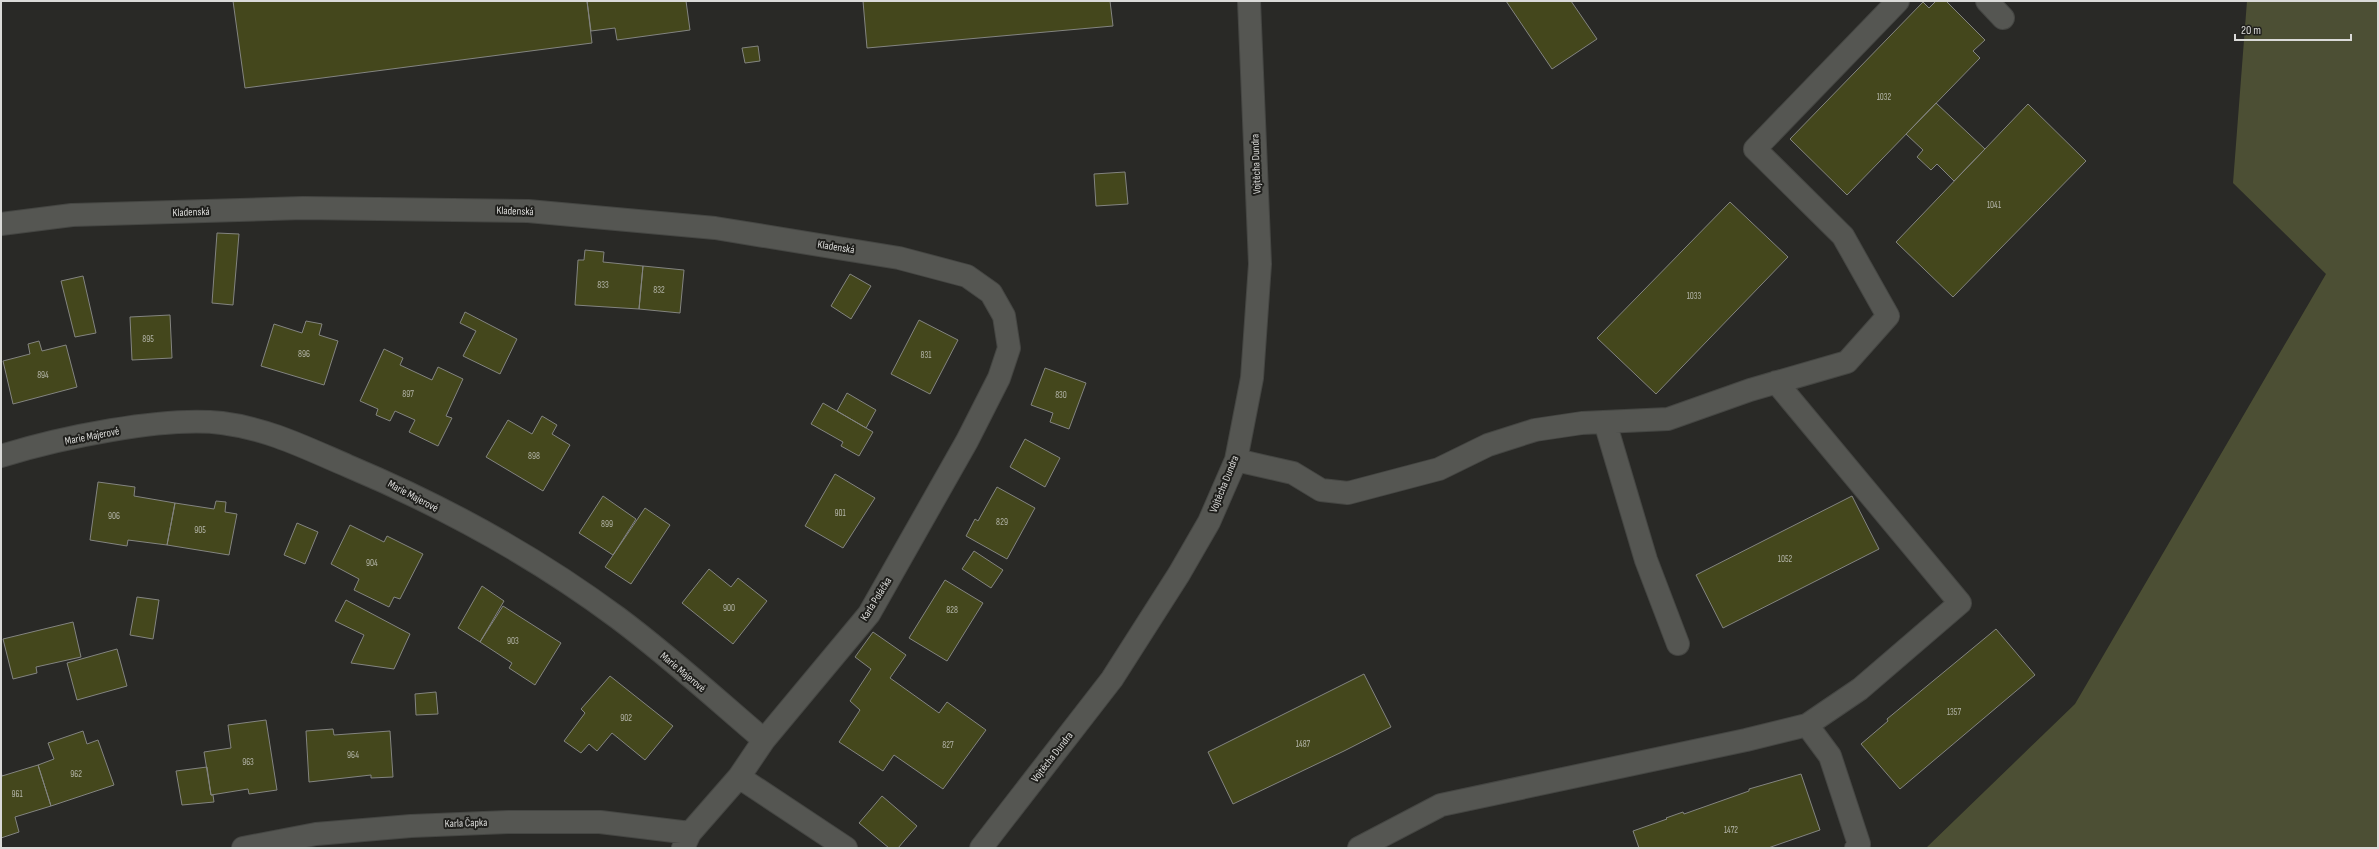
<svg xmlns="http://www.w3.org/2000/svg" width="2379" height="849" font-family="'Sofia Sans Condensed',sans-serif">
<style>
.green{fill:#4c4f34}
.building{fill:#44471c;stroke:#838480}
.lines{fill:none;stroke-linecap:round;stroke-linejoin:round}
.minor-casing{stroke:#454643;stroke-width:24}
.minor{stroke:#555652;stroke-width:22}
.labels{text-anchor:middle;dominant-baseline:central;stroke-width:4;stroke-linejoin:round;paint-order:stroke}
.number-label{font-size:9px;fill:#b4b5a9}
.street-label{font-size:11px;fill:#dadad8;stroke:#1f1f1c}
</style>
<rect width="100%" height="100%" fill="#292926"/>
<path class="green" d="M 2247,1 L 2378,1 L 2378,848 L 1926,848 L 2075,704 L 2326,274 L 2233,183 Z"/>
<path class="building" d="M 233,1 L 587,1 L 592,43 L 245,88 Z
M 587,1 L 686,1 L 690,30 L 617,40 L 615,28 L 591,31 Z
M 863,1 L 1110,1 L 1113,26 L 867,48 Z
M 1506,1 L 1571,1 L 1597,39 L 1552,69 Z
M 1936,1 L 1946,1 L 1985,40 L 1973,51 L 1980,58 L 1847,195 L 1790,139 L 1923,2 L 1929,8 Z
M 758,46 L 760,61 L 745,63 L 742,48 Z
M 1936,103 L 1985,149 L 1954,181 L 1937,164 L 1931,170 L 1917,157 L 1923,150 L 1906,134 Z
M 2028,104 L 2086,161 L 1953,297 L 1896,242 Z
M 1125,172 L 1128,204 L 1096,206 L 1094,174 Z
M 1730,202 L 1788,257 L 1656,394 L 1597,338 Z
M 217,233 L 239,234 L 233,305 L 212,303 Z
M 585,250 L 604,252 L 603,262 L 643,266 L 639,309 L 575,305 L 578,260 L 584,260 Z
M 643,266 L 684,270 L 680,313 L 639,309 Z
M 850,274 L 871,286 L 851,319 L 831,306 Z
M 83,276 L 96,333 L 75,337 L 61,281 Z
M 465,312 L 517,339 L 500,374 L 463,356 L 476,331 L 460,323 Z
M 170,315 L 172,358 L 132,360 L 130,317 Z
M 919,320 L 958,340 L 930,394 L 891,374 Z
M 306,321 L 322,324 L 319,335 L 338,341 L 324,385 L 261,366 L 274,324 L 302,333 Z
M 39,341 L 42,351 L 66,345 L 77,387 L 13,404 L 3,361 L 30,354 L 28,344 Z
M 384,349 L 403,358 L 400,365 L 432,380 L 438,367 L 463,379 L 446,416 L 452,418 L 438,446 L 409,432 L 415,420 L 395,411 L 390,421 L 376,415 L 378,409 L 360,401 Z
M 1045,368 L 1086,383 L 1069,429 L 1050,422 L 1053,413 L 1031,405 Z
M 847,393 L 876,410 L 866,428 L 837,411 Z
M 823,403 L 873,432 L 859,456 L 841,446 L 843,442 L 811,424 Z
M 542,416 L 557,425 L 552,434 L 570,445 L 543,491 L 486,457 L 508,420 L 532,434 Z
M 1025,439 L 1060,458 L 1045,487 L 1010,467 Z
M 835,474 L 875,498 L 843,548 L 805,526 Z
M 98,482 L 135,487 L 134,496 L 175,503 L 167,545 L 128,540 L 127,546 L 90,540 Z
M 997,487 L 1035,508 L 1007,559 L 966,536 L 975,519 L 978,521 Z
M 603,496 L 636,519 L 613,555 L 579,533 Z
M 1852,496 L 1879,549 L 1723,628 L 1696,575 Z
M 216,501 L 226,502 L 225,512 L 237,514 L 229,555 L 167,545 L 175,503 L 214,509 Z
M 645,508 L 670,525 L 631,584 L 605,567 Z
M 297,523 L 318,532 L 305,564 L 284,555 Z
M 350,525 L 384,542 L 387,536 L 423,554 L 400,599 L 394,597 L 389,607 L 354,590 L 359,579 L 331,564 Z
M 974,551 L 1003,570 L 991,588 L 962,569 Z
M 709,569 L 731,587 L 738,578 L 767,601 L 733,644 L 682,603 Z
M 945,580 L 983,603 L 947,661 L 909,638 Z
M 482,586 L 504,601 L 480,642 L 458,628 Z
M 137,597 L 159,600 L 153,639 L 130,635 Z
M 346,600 L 410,634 L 394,669 L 351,663 L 364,635 L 335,621 Z
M 503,606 L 561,643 L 535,685 L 509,668 L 512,663 L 480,642 Z
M 73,622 L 81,657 L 36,667 L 37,673 L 13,679 L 3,639 Z
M 1996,629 L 2035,675 L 1900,789 L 1861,744 L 1888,721 L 1887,719 Z
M 873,632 L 906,655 L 890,678 L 939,713 L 947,702 L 986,730 L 943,789 L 894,755 L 883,771 L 839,742 L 860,710 L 850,701 L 871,669 L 855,657 Z
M 117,649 L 127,686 L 77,700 L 67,663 Z
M 1364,674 L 1391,727 L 1344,751 L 1233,804 L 1208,752 Z
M 610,676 L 673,726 L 645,760 L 612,733 L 597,751 L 589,744 L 581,753 L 564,741 L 585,713 L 581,709 Z
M 436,692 L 438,714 L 416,715 L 415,694 Z
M 266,720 L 277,790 L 249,794 L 248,789 L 211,795 L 204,752 L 231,748 L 228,725 Z
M 333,729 L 334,735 L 390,731 L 393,777 L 371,778 L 371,775 L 309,782 L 306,731 Z
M 83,731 L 87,744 L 98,740 L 114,785 L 51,806 L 38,765 L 54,759 L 48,743 Z
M 38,765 L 51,806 L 15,817 L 19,832 L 1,838 L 1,772 L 2,776 Z
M 207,767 L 211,795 L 213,795 L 214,802 L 182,805 L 176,771 Z
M 1801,774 L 1820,830 L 1768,848 L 1639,848 L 1633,831 L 1667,819 L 1666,818 L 1683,812 L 1684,814 L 1749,791 L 1749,789 Z
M 882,796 L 917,826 L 898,848 L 889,848 L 859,823 Z"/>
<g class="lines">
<defs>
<path id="minor" d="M 1987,1 L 2003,18
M 1,224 L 72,215 L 303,208 L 528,211 L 715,228 L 899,258 L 967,276 L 991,293 L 1004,316 L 1009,348 L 999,378 L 967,441 L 869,614 L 764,740 L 739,777 L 690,833 L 683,848
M 1605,422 L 1646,560 L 1678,644
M 1,456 C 59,438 163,416 222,423 C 269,429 306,448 348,466 C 443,506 536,557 618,618 C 669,656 716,699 764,740
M 1236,460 L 1293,473 L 1321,490 L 1348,493 L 1439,469 L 1488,445 L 1535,430 L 1582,423 L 1668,419 L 1750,390 L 1847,362 L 1888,316 L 1843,236 L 1755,149 L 1898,1
M 1807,725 L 1830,756 L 1859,844 L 1856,848
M 739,777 L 846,848
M 243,848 L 316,834 L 411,826 L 508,822 L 600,822 L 690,833
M 981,848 L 1112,679 L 1179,574 L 1209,522 L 1236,460 L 1252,378 L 1260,264 L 1249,1
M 1359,848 L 1441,805 L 1746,740 L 1807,725 L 1860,689 L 1960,603 L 1776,382"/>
</defs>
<use href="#minor" class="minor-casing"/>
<use href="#minor" class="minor"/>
</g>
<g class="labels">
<g class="number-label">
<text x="1884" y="97">1032</text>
<text x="1994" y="205">1041</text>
<text x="603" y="285">833</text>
<text x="659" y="290">832</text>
<text x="1694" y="296">1033</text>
<text x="148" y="339">895</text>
<text x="304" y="354">896</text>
<text x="926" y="355">831</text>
<text x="43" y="375">894</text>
<text x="408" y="394">897</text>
<text x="1061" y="395">830</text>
<text x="534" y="456">898</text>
<text x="840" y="513">901</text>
<text x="114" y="516">906</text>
<text x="1002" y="522">829</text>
<text x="607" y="524">899</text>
<text x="200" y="530">905</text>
<text x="1785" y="559">1052</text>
<text x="372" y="563">904</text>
<text x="729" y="608">900</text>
<text x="952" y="610">828</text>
<text x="513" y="641">903</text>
<text x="1954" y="712">1357</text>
<text x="626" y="718">902</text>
<text x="1303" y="744">1487</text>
<text x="948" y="745">827</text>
<text x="353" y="755">964</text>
<text x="248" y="762">963</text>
<text x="76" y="774">962</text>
<text x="17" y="794">961</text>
<text x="1731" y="830">1472</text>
</g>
<g class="street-label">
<text transform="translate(1256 164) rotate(-92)">Vojtěcha Dundra</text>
<text transform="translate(515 211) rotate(2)">Kladenská</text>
<text transform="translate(191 212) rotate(-2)">Kladenská</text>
<text transform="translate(836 247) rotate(9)">Kladenská</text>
<text transform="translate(92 436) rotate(-11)">Marie Majerové</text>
<text transform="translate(1224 484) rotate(-68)">Vojtěcha Dundra</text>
<text transform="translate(413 496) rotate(28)">Marie Majerové</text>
<text transform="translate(876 599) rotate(-58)">Karla Poláčka</text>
<text transform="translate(683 672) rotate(40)">Marie Majerové</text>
<text transform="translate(1052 757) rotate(-52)">Vojtěcha Dundra</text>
<text transform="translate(466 823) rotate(-2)">Karla Čapka</text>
</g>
</g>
<rect width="2379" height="849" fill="none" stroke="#dadad8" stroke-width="4"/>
<path d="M2235 34v6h116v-6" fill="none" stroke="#dadad8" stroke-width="2"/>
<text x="2241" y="34" font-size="12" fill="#dadad8" stroke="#1f1f1c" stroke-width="3" paint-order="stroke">20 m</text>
</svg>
